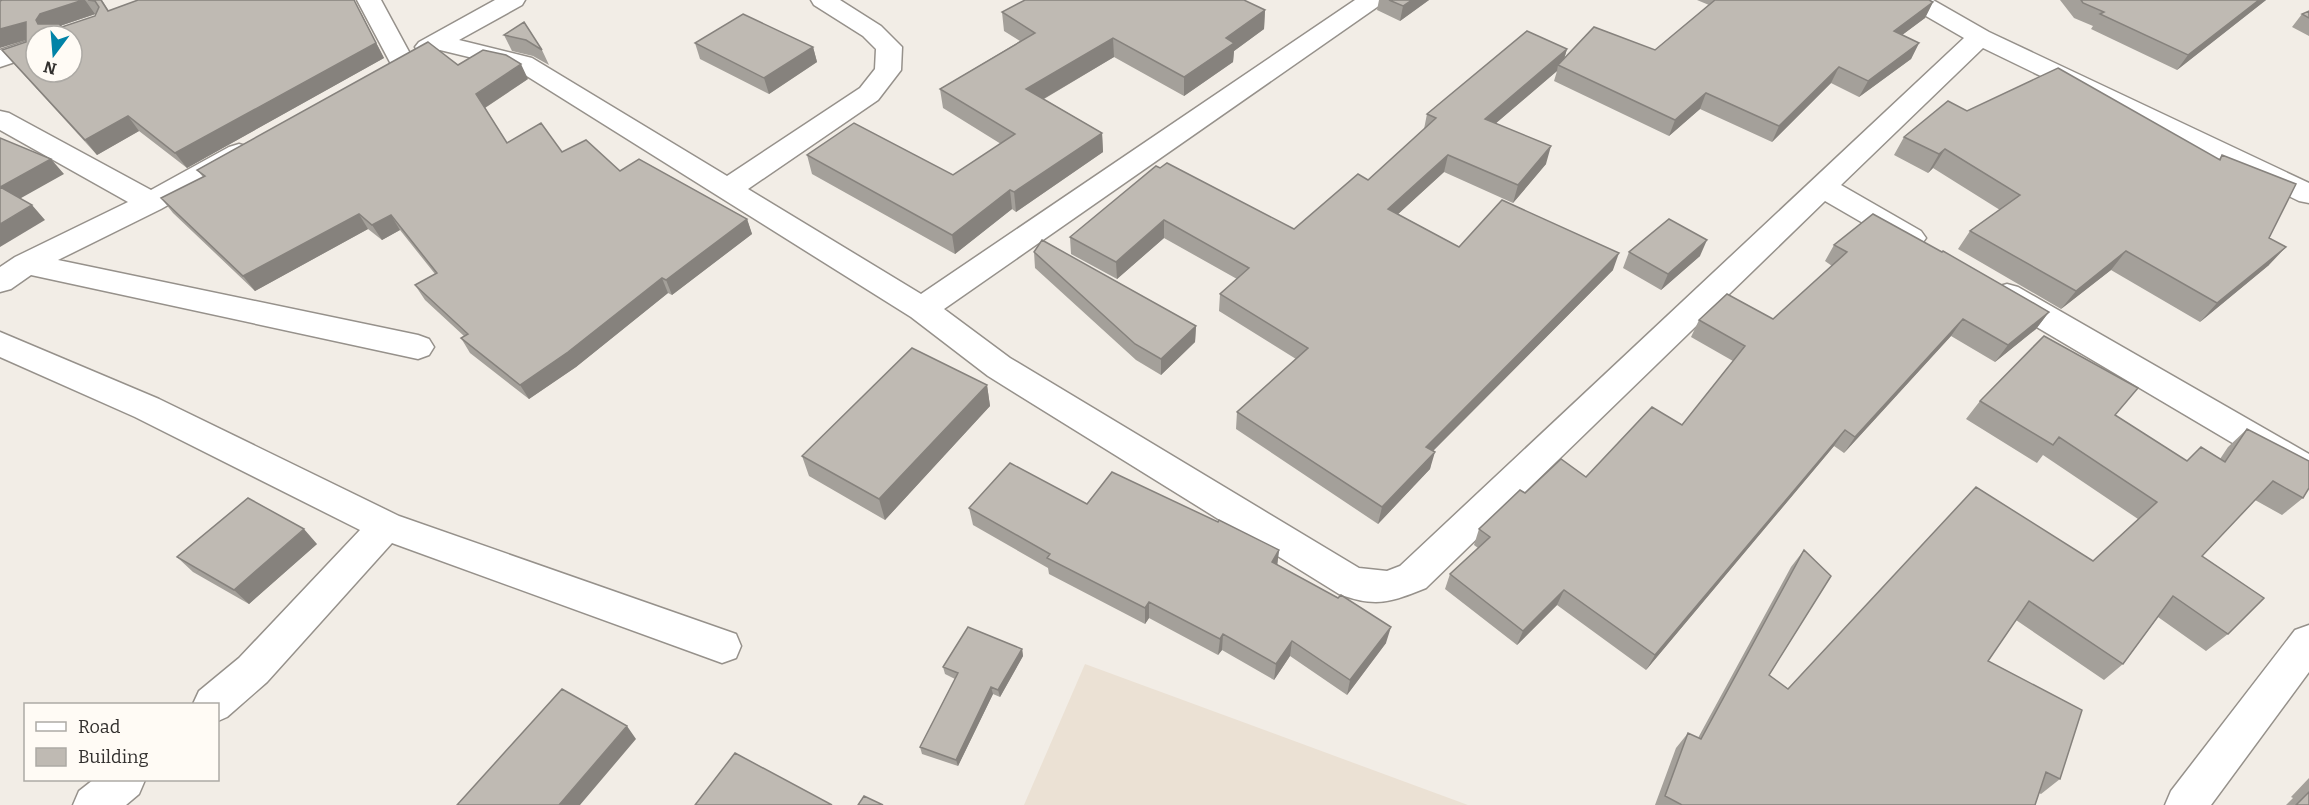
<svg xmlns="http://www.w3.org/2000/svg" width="2309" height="805" font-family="Bitter,serif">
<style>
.built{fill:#ebe1d4}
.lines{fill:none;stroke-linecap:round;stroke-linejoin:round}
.minor-casing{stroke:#96918b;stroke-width:3}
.minor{fill:#fff;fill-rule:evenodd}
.wall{fill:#a4a09a;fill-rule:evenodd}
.shaded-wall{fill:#86827d}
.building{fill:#bfbab3;stroke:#86827d;stroke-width:1.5;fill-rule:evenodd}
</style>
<rect width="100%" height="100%" fill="#f2ede6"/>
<path class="built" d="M 1085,664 L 1468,805 L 1024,805 Z"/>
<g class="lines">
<defs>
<path id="minor" d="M 357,0 L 381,0 L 414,61 L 410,66 L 401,69 L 392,66 Z
M 495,0 L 525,0 L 522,5 L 459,40 L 532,58 L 727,176 L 860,88 L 875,69 L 876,49 L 863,36 L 814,5 L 811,0 L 840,0 L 881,26 L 902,47 L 901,70 L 878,100 L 748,189 L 921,294 L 1355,0 L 1383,0 L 1380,5 L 944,309 L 1010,358 L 1359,568 L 1387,571 L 1400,566 L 1964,38 L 1907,5 L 1904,0 L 1933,0 L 1989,32 L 2309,183 L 2309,203 L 2299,201 L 1983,48 L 1841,185 L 1921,231 L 1926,238 L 1921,245 L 1911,248 L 1901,245 L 1825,201 L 1426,588 C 1391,602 1376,608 1339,594 L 988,376 L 911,317 L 514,68 L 440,50 L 428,55 L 419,52 L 415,47 L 419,42 Z
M 36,38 L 36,55 L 0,67 L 0,50 Z
M 0,111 L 9,113 L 151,190 L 229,147 L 239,144 L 249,147 L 253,153 L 249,159 L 161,209 L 58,260 L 418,335 L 429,339 L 434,347 L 429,355 L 418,359 L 31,275 L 11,289 L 0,292 L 0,267 L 15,257 L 128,202 L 0,130 Z
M 2007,284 L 2018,287 L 2309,454 L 2309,485 L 2297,481 L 1996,303 L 1992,295 L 1996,287 Z
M 0,332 L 159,399 L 399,516 L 736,634 L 741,646 L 736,658 L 722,663 L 392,543 L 267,682 L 227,717 L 218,721 L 218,704 L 193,704 L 199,691 L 239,658 L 360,530 L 135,417 L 0,357 Z
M 2309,625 L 2309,672 L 2211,805 L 2165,805 L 2171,791 L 2295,630 Z
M 93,780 L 145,780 L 139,794 L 126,805 L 73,805 L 79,791 Z"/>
</defs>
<use href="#minor" class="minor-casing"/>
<use href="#minor" class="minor"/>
</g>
<path class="wall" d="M 2,0 L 102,0 L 109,11 L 361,13 L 384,58 L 187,168 L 139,131 L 97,155 L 15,65 L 2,50 L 26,42 L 26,40 ZM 96,14 L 95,16 L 62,27 L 60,26 Z
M 1379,0 L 1429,0 L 1400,21 L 1377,10 Z
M 1697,0 L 1929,0 L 1933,2 L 1925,18 L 1902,35 L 1919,43 L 1911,59 L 1859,97 L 1831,83 L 1772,142 L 1700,109 L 1669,136 L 1554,81 L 1557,71 L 1496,123 L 1546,164 L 1513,203 L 1444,172 L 1398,214 L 1459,247 L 1613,270 L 1433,451 L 1430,469 L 1378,524 L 1236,429 L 1237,412 L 1296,359 L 1219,311 L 1220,294 L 1237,279 L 1164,238 L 1117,279 L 1071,254 L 1070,237 L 1160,168 L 1294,229 L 1368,180 L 1424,129 L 1427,114 L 1567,49 L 1564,59 L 1655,50 L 1709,5 Z
M 2060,0 L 2266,0 L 2177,70 L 2091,29 L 2093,26 L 2074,18 Z
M 1265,10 L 1264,29 L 1234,51 L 1233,62 L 1184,96 L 1114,57 L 1044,99 L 1102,133 L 1103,152 L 1016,212 L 1012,209 L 955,254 L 812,174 L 807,155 L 953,175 L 1001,144 L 943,108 L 940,89 L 1020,41 L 1004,31 L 1002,12 Z
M 2309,11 L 2309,36 L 2292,27 L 2302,14 Z
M 524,22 L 542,50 L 549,65 L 533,56 L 512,51 L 504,35 Z
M 695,43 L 813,47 L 817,62 L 769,94 L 700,59 Z
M 528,79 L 485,108 L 507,143 L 562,152 L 620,171 L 747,219 L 752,234 L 672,295 L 668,293 L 576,367 L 529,399 L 470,353 L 461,338 L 464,336 L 425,300 L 415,285 L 435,274 L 400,230 L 382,240 L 368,229 L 255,291 L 173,213 L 161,198 L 203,177 L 197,170 Z
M 1967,111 L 2219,159 L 2222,155 L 2269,238 L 2269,265 L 2200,322 L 2111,270 L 2061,309 L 1958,249 L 1970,231 L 2000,210 L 1933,168 L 1928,173 L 1894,155 L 1904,137 Z
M 1834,245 L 2049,312 L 2036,329 L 1995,362 L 1951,336 L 1844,453 L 1834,446 L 1646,670 L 1557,605 L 1517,645 L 1445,589 L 1450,574 L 1478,548 L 1474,545 L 1479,529 L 1525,493 L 1586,477 L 1682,425 L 1733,361 L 1691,337 L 1699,320 L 1773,319 L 1832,266 L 1825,261 Z
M 1034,252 L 1196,326 L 1195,342 L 1161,375 L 1136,360 L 1035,268 Z
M 1629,252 L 1700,256 L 1661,290 L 1623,268 Z
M 987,385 L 990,406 L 885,520 L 809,476 L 802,456 Z
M 1980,401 L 2115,415 L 2186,461 L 2220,459 L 2228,447 L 2247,429 L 2303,498 L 2282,515 L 2255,500 L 2202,556 L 2228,634 L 2206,651 L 2158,617 L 2123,664 L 2104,680 L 2016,620 L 1988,661 L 2060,779 L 2041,794 L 2039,793 L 2035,805 L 1655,805 L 1676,748 L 1688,733 L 1698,738 L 1791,567 L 1804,550 L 1769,675 L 1788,689 L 2093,561 L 2138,519 L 2043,455 L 2037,463 L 1966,419 Z
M 1087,504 L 1218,522 L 1279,550 L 1277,565 L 1386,643 L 1347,695 L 1290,656 L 1274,680 L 1222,650 L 1218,655 L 1149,618 L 1145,624 L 1049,574 L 1048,568 L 973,525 L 969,508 Z
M 317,544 L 249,604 L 193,572 L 177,557 Z
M 1022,649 L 1023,656 L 1000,697 L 993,694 L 958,766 L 922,754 L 920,747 L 955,679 L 945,674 L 943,667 Z
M 2309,778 L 2309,805 L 2286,805 L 2293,798 L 2291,797 Z"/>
<path class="shaded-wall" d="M 83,0 L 85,0 L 95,14 L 51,29 L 47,36 L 36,20 L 40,14 Z
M 354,0 L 384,58 L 187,168 L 175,153 Z
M 1412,0 L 1429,0 L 1400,21 L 1403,6 Z
M 2259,0 L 2266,0 L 2177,70 L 2188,55 Z
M 1933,2 L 1925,18 L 1886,47 L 1894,31 Z
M 1265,10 L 1264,29 L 1234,51 L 1233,62 L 1184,96 L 1184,77 L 1226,38 Z
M 26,22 L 36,37 L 0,48 L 0,29 Z
M 1113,38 L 1114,57 L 1028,108 L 1026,89 Z
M 1919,43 L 1911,59 L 1859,97 L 1868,81 Z
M 813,47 L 817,62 L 769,94 L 764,78 Z
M 1567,49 L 1562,66 L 1558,65 L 1557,71 L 1481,136 L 1485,119 Z
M 521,64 L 528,79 L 483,109 L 476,94 Z
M 1839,67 L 1831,83 L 1772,142 L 1779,126 Z
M 1706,93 L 1700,109 L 1669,136 L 1675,120 Z
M 128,116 L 139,131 L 97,155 L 85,140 Z
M 1102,133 L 1103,152 L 1016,212 L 1014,192 Z
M 1551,146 L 1546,164 L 1513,203 L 1518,185 Z
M 1945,149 L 1933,168 L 1928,173 L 1939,154 Z
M 1448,155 L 1444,172 L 1385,226 L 1388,209 Z
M 51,159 L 64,174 L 14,202 L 0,187 Z
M 1010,190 L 1012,209 L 955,254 L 952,235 Z
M 32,205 L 45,220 L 0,247 L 0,224 Z
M 359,214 L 368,229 L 255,291 L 243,276 Z
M 391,215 L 400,230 L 382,240 L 372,225 Z
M 747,219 L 752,234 L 672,295 L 666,280 Z
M 1164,220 L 1164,238 L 1117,279 L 1116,262 Z
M 1707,240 L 1700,256 L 1661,290 L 1668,274 Z
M 2286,247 L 2269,265 L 2200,322 L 2217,303 Z
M 2126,251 L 2111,270 L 2061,309 L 2076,291 Z
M 1619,253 L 1613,270 L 1421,463 L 1426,447 Z
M 662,278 L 668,293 L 576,367 L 529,399 L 520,385 Z
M 2049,312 L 2036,329 L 1995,362 L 2008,345 Z
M 1963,319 L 1951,336 L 1844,453 L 1855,437 Z
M 1196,326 L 1195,342 L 1161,375 L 1161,359 Z
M 987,385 L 990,406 L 885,520 L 879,499 Z
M 1845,430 L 1834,446 L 1646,670 L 1655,655 Z
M 1435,452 L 1430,469 L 1378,524 L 1382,507 Z
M 304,529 L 317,544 L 249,604 L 234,590 Z
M 1279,550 L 1277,567 L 1272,562 Z
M 1564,590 L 1557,605 L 1517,645 L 1523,631 Z
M 1149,602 L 1149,618 L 1145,624 L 1145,608 Z
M 1391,627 L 1386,643 L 1347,695 L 1350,680 Z
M 1223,634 L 1222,650 L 1218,655 L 1220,639 Z
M 1292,641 L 1290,656 L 1274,680 L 1276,664 Z
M 1022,649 L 1023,656 L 1000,697 L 998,690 Z
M 991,687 L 993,694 L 958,766 L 956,760 Z
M 627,726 L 636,739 L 580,805 L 559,805 Z"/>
<path class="building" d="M 2,0 L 83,0 L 40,14 L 36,20 L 38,24 L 59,24 L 62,27 L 95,16 L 99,7 L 95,1 L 88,0 L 101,0 L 108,11 L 138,0 L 354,0 L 376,43 L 175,153 L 128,116 L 85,140 L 2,50 L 26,42 L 26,22 L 0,29 L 0,1 ZM 36,36 L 72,36 L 72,72 L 36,72 Z
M 1025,0 L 1244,0 L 1265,10 L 1226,38 L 1234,43 L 1184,77 L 1113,38 L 1026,89 L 1102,133 L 1014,192 L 1010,190 L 952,235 L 807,155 L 854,123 L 953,175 L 1015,134 L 940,89 L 1035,33 L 1002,12 Z
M 1389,0 L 1412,0 L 1403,6 Z
M 1715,0 L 1929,0 L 1933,2 L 1894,31 L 1919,43 L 1868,81 L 1839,67 L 1779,126 L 1706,93 L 1675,120 L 1558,65 L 1594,27 L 1655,50 Z
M 2081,0 L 2259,0 L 2188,55 L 2100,14 L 2104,12 L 2083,3 Z
M 2309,11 L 2309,18 L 2302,14 Z
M 743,14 L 813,47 L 764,78 L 695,43 Z
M 524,22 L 542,50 L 526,40 L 504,35 Z
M 1527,31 L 1567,49 L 1485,119 L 1551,146 L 1518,185 L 1448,155 L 1388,209 L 1459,247 L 1502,200 L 1619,253 L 1426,447 L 1435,452 L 1382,507 L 1237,412 L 1308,348 L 1220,294 L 1249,268 L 1164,220 L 1116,262 L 1070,237 L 1156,166 L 1160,168 L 1167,163 L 1294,229 L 1358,174 L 1368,180 L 1436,118 L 1427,114 Z
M 428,42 L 458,65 L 483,50 L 506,55 L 521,64 L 476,94 L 507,143 L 541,123 L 562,152 L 586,140 L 620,171 L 639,159 L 747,219 L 666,280 L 662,278 L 568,352 L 520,385 L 461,338 L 468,334 L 415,285 L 437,273 L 391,215 L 372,225 L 359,214 L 243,276 L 161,198 L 205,176 L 197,170 Z
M 2058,68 L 2220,160 L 2222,155 L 2296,184 L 2269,238 L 2286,247 L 2217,303 L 2126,251 L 2076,291 L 1970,231 L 2020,195 L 1945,149 L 1939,154 L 1904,137 L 1948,101 L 1967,111 Z
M 0,138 L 51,159 L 0,187 L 32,205 L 0,224 Z
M 1873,214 L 1942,252 L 1943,251 L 2049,312 L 2008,345 L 1963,319 L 1855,437 L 1845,430 L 1655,655 L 1564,590 L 1523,631 L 1450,574 L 1490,537 L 1479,529 L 1520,490 L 1525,493 L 1561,459 L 1586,477 L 1652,407 L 1682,425 L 1745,346 L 1699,320 L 1727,294 L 1773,319 L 1847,252 L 1834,245 Z
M 1669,219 L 1707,240 L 1668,274 L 1629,252 Z
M 1042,240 L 1196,326 L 1161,359 L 1135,344 L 1034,252 Z
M 2044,336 L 2138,388 L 2115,415 L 2187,461 L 2201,447 L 2225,462 L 2247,429 L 2309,461 L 2309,488 L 2303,498 L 2273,481 L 2202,556 L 2264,598 L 2228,634 L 2173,596 L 2123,664 L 2029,601 L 1988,661 L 2082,710 L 2060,779 L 2046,772 L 2035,805 L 1682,805 L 1665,796 L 1688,733 L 1701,739 L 1804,550 L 1831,576 L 1769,675 L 1788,689 L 1976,487 L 2093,561 L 2157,502 L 2059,437 L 2053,445 L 1980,401 Z
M 912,348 L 987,385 L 879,499 L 802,456 Z
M 1010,463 L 1087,504 L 1112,472 L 1218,522 L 1219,520 L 1279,550 L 1272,562 L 1338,598 L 1341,595 L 1391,627 L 1350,680 L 1292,641 L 1276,664 L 1223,634 L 1220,639 L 1149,602 L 1145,608 L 1047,558 L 1050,554 L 969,508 Z
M 248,498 L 304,529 L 234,590 L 177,557 Z
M 968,627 L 1022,649 L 998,690 L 991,687 L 956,760 L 920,747 L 958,673 L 943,667 Z
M 562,689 L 627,726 L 559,805 L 457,805 Z
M 735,753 L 832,805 L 695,805 Z
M 2309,792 L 2309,805 L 2296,805 Z
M 864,796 L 883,805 L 858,805 Z"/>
<rect x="24" y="703" width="195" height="78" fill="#fffbf5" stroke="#adaaa5" stroke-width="1.5"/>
<rect x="36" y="722" width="30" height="9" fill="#ffffff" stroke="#adaaa5" stroke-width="1.5"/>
<text x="78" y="733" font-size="18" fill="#32302e">Road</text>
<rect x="36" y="748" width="30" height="18" fill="#bfbab3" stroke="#adaaa5" stroke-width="1.5"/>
<text x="78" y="763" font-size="18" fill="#32302e">Building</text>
<g transform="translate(54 54) rotate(196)"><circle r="28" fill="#fffbf5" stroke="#adaaa5" stroke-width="1.5"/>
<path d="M0-4.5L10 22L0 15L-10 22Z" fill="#0183a7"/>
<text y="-9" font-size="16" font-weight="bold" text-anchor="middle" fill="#32302e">N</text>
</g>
</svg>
